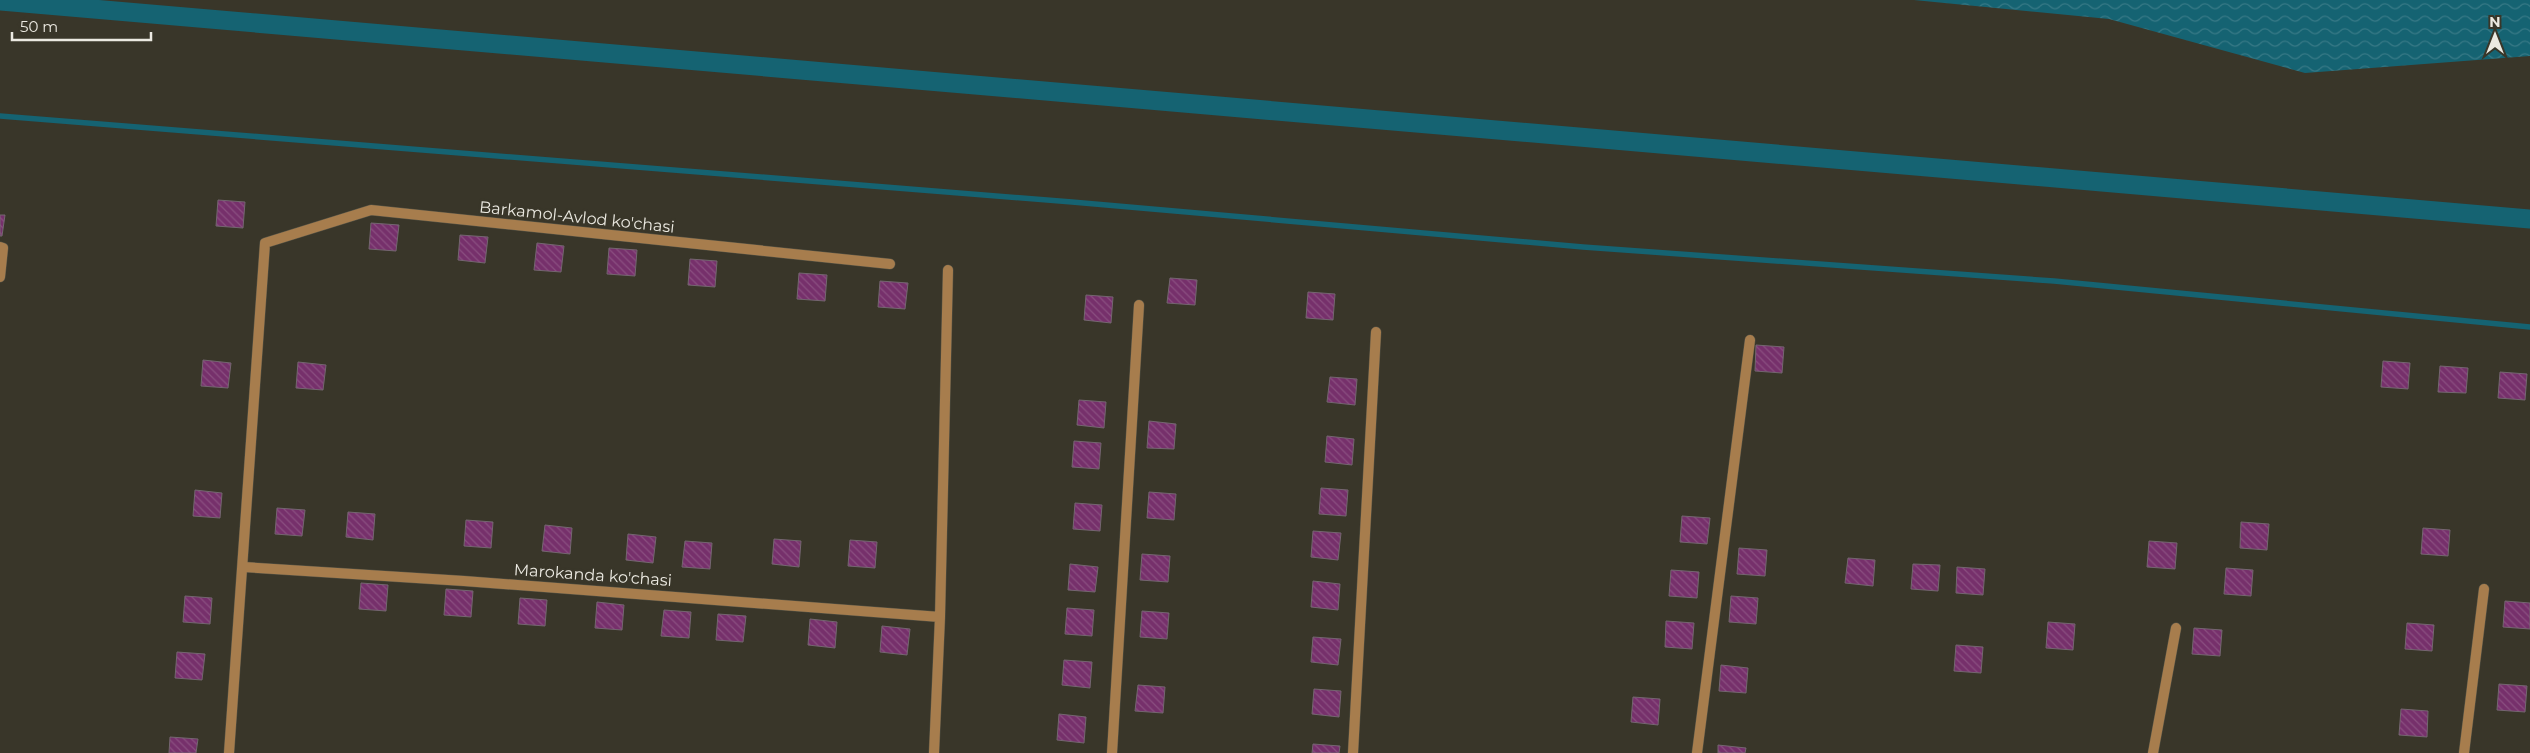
<svg xmlns="http://www.w3.org/2000/svg" width="2530" height="753" font-family="Montserrat,sans-serif">
<style>
.water{fill:url(#water-waves)}
.lines{fill:none;stroke-linecap:round;stroke-linejoin:round}
.stream{stroke:#156372;stroke-width:5.5}
.canal{stroke:#156372;stroke-width:19}
.building{fill:url(#building-back-hatch);stroke:#746670}
.minor-casing{stroke:#555346;stroke-width:11}
.minor{stroke:#a77d4d;stroke-width:10}
.labels{text-anchor:middle;dominant-baseline:central;stroke-width:5;stroke-linejoin:round;paint-order:stroke}
.street-label{font-size:16px;fill:#ebe9e1;stroke:#393629}
</style>
<defs>
<pattern id="water-waves" width="16" height="10" patternUnits="userSpaceOnUse" patternTransform="scale(1.25)"><rect width="16" height="10" fill="#156372"/><path d="M0 5q4-4 8 0t8 0" fill="none" stroke="#377986"/></pattern>
<pattern id="building-back-hatch" width="6" height="6" patternUnits="userSpaceOnUse" patternTransform="scale(1.25)"><rect width="6" height="6" fill="#76306b"/><path d="M-1 5l2 2M0 0l6 6M5-1l2 2" fill="none" stroke="#8a4e80"/></pattern>
</defs>
<rect width="100%" height="100%" fill="#393629"/>
<path class="water" d="M 1914,0 L 2530,0 L 2530,56 L 2305,73 L 2109,19 Z"/>
<g class="lines">
<path class="stream" d="M 0,116 L 1072,202 L 1583,247 L 2054,281 L 2530,327"/>
<path class="canal" d="M 0,1 L 2530,219"/>
</g>
<path class="building" d="M 218,200 L 245,202 L 243,228 L 216,226 Z
M 0,215 L 5,215 L 2,236 L 0,236 Z
M 371,223 L 399,225 L 396,251 L 369,249 Z
M 460,235 L 488,237 L 485,263 L 458,260 Z
M 537,243 L 564,246 L 561,272 L 534,270 Z
M 609,248 L 637,250 L 635,276 L 607,274 Z
M 690,259 L 717,261 L 715,287 L 688,285 Z
M 799,273 L 827,275 L 825,301 L 797,299 Z
M 1170,278 L 1197,280 L 1195,305 L 1167,303 Z
M 880,281 L 908,283 L 905,309 L 878,307 Z
M 1308,292 L 1335,294 L 1333,320 L 1306,318 Z
M 1086,295 L 1113,297 L 1111,323 L 1084,320 Z
M 1756,345 L 1784,347 L 1782,373 L 1755,371 Z
M 203,360 L 231,363 L 228,388 L 201,386 Z
M 2383,361 L 2410,363 L 2408,389 L 2381,387 Z
M 298,362 L 326,365 L 323,390 L 296,388 Z
M 2440,366 L 2468,368 L 2466,393 L 2438,392 Z
M 2500,372 L 2527,374 L 2525,400 L 2498,398 Z
M 1330,377 L 1357,379 L 1355,405 L 1327,402 Z
M 1079,400 L 1106,402 L 1104,428 L 1077,425 Z
M 1149,421 L 1176,424 L 1174,449 L 1147,448 Z
M 1327,436 L 1354,439 L 1352,465 L 1325,462 Z
M 1074,441 L 1101,443 L 1099,469 L 1072,467 Z
M 1321,488 L 1348,490 L 1346,516 L 1319,514 Z
M 195,490 L 222,493 L 220,518 L 193,516 Z
M 1149,492 L 1176,494 L 1174,520 L 1147,518 Z
M 1075,503 L 1102,505 L 1100,531 L 1073,529 Z
M 277,508 L 305,510 L 302,536 L 275,534 Z
M 348,512 L 375,514 L 373,540 L 346,537 Z
M 1682,516 L 1710,518 L 1707,544 L 1680,542 Z
M 466,520 L 493,522 L 491,548 L 464,546 Z
M 2241,522 L 2269,524 L 2267,550 L 2240,548 Z
M 545,525 L 572,528 L 570,554 L 542,551 Z
M 2423,528 L 2450,530 L 2448,556 L 2421,554 Z
M 1313,531 L 1341,533 L 1338,560 L 1311,557 Z
M 628,534 L 656,537 L 653,563 L 626,560 Z
M 774,539 L 801,541 L 799,567 L 772,564 Z
M 850,540 L 877,542 L 875,568 L 848,566 Z
M 685,541 L 712,543 L 710,569 L 682,567 Z
M 2149,541 L 2177,543 L 2175,569 L 2147,567 Z
M 1739,548 L 1767,550 L 1765,576 L 1737,574 Z
M 1142,554 L 1170,556 L 1168,582 L 1140,580 Z
M 1848,558 L 1875,560 L 1873,586 L 1845,583 Z
M 1070,564 L 1098,567 L 1095,592 L 1068,590 Z
M 1913,564 L 1940,565 L 1938,591 L 1911,589 Z
M 1957,567 L 1985,569 L 1983,595 L 1956,593 Z
M 2226,568 L 2253,570 L 2251,596 L 2224,594 Z
M 1671,570 L 1699,572 L 1697,598 L 1669,596 Z
M 1313,581 L 1340,584 L 1338,610 L 1311,607 Z
M 361,583 L 388,585 L 386,611 L 359,609 Z
M 446,589 L 473,591 L 471,617 L 444,615 Z
M 185,596 L 212,598 L 210,624 L 183,622 Z
M 1731,596 L 1758,598 L 1756,624 L 1729,622 Z
M 520,598 L 547,600 L 545,626 L 518,624 Z
M 2505,601 L 2530,603 L 2530,629 L 2503,627 Z
M 597,602 L 624,605 L 622,630 L 595,628 Z
M 1067,608 L 1094,610 L 1092,636 L 1065,634 Z
M 664,610 L 691,612 L 689,638 L 661,636 Z
M 1142,611 L 1169,613 L 1167,639 L 1140,637 Z
M 718,614 L 746,616 L 743,642 L 716,640 Z
M 810,619 L 837,622 L 835,648 L 808,645 Z
M 1666,621 L 1694,623 L 1692,649 L 1665,647 Z
M 2048,622 L 2075,624 L 2073,650 L 2046,648 Z
M 2407,623 L 2434,625 L 2432,651 L 2405,649 Z
M 882,626 L 910,629 L 907,655 L 880,652 Z
M 2194,628 L 2222,630 L 2220,656 L 2192,654 Z
M 1313,637 L 1341,639 L 1338,665 L 1311,662 Z
M 1956,645 L 1983,647 L 1981,673 L 1954,671 Z
M 177,652 L 205,654 L 202,680 L 175,678 Z
M 1064,660 L 1092,662 L 1090,688 L 1062,685 Z
M 1721,665 L 1748,668 L 1746,693 L 1719,691 Z
M 2499,684 L 2527,686 L 2525,712 L 2497,710 Z
M 1138,685 L 1165,687 L 1163,713 L 1135,711 Z
M 1314,689 L 1341,691 L 1339,717 L 1312,714 Z
M 1633,697 L 1660,699 L 1658,725 L 1631,722 Z
M 2401,709 L 2428,711 L 2427,737 L 2399,735 Z
M 1059,714 L 1086,717 L 1084,743 L 1057,740 Z
M 170,737 L 198,739 L 196,753 L 169,753 Z
M 1313,744 L 1340,746 L 1339,753 L 1312,753 Z
M 1718,745 L 1746,748 L 1745,753 L 1718,753 Z"/>
<g class="lines">
<defs>
<path id="minor" d="M 0,247 L 3,248 L 0,277
M 244,567 L 464,581 L 940,617
M 229,753 L 265,243 L 371,210 L 890,264
M 934,753 L 940,617 L 948,270
M 1112,753 L 1139,305
M 1353,753 L 1376,332
M 1697,753 L 1750,340
M 2153,753 L 2176,628
M 2464,753 L 2484,589"/>
</defs>
<use href="#minor" class="minor-casing"/>
<use href="#minor" class="minor"/>
</g>
<g class="labels">
<g class="street-label">
<text transform="translate(577 217) rotate(6)">Barkamol-Avlod ko'chasi</text>
<text transform="translate(593 575) rotate(4)">Marokanda ko'chasi</text>
</g>
</g>
<g transform="translate(2495 35)" stroke="#393629" stroke-width="4" paint-order="stroke">
<path d="M0-4L9 19L0 12L-9 19Z" fill="#ebe9e1"/>
<text y="-8" font-size="14" font-weight="bold" text-anchor="middle" fill="#ebe9e1">N</text>
</g>
<path d="M12 32v8h139v-8" fill="none" stroke="#ebe9e1" stroke-width="2.5"/>
<text x="20" y="32" font-size="15" fill="#ebe9e1" stroke="#393629" stroke-width="4" paint-order="stroke">50 m</text>
</svg>
